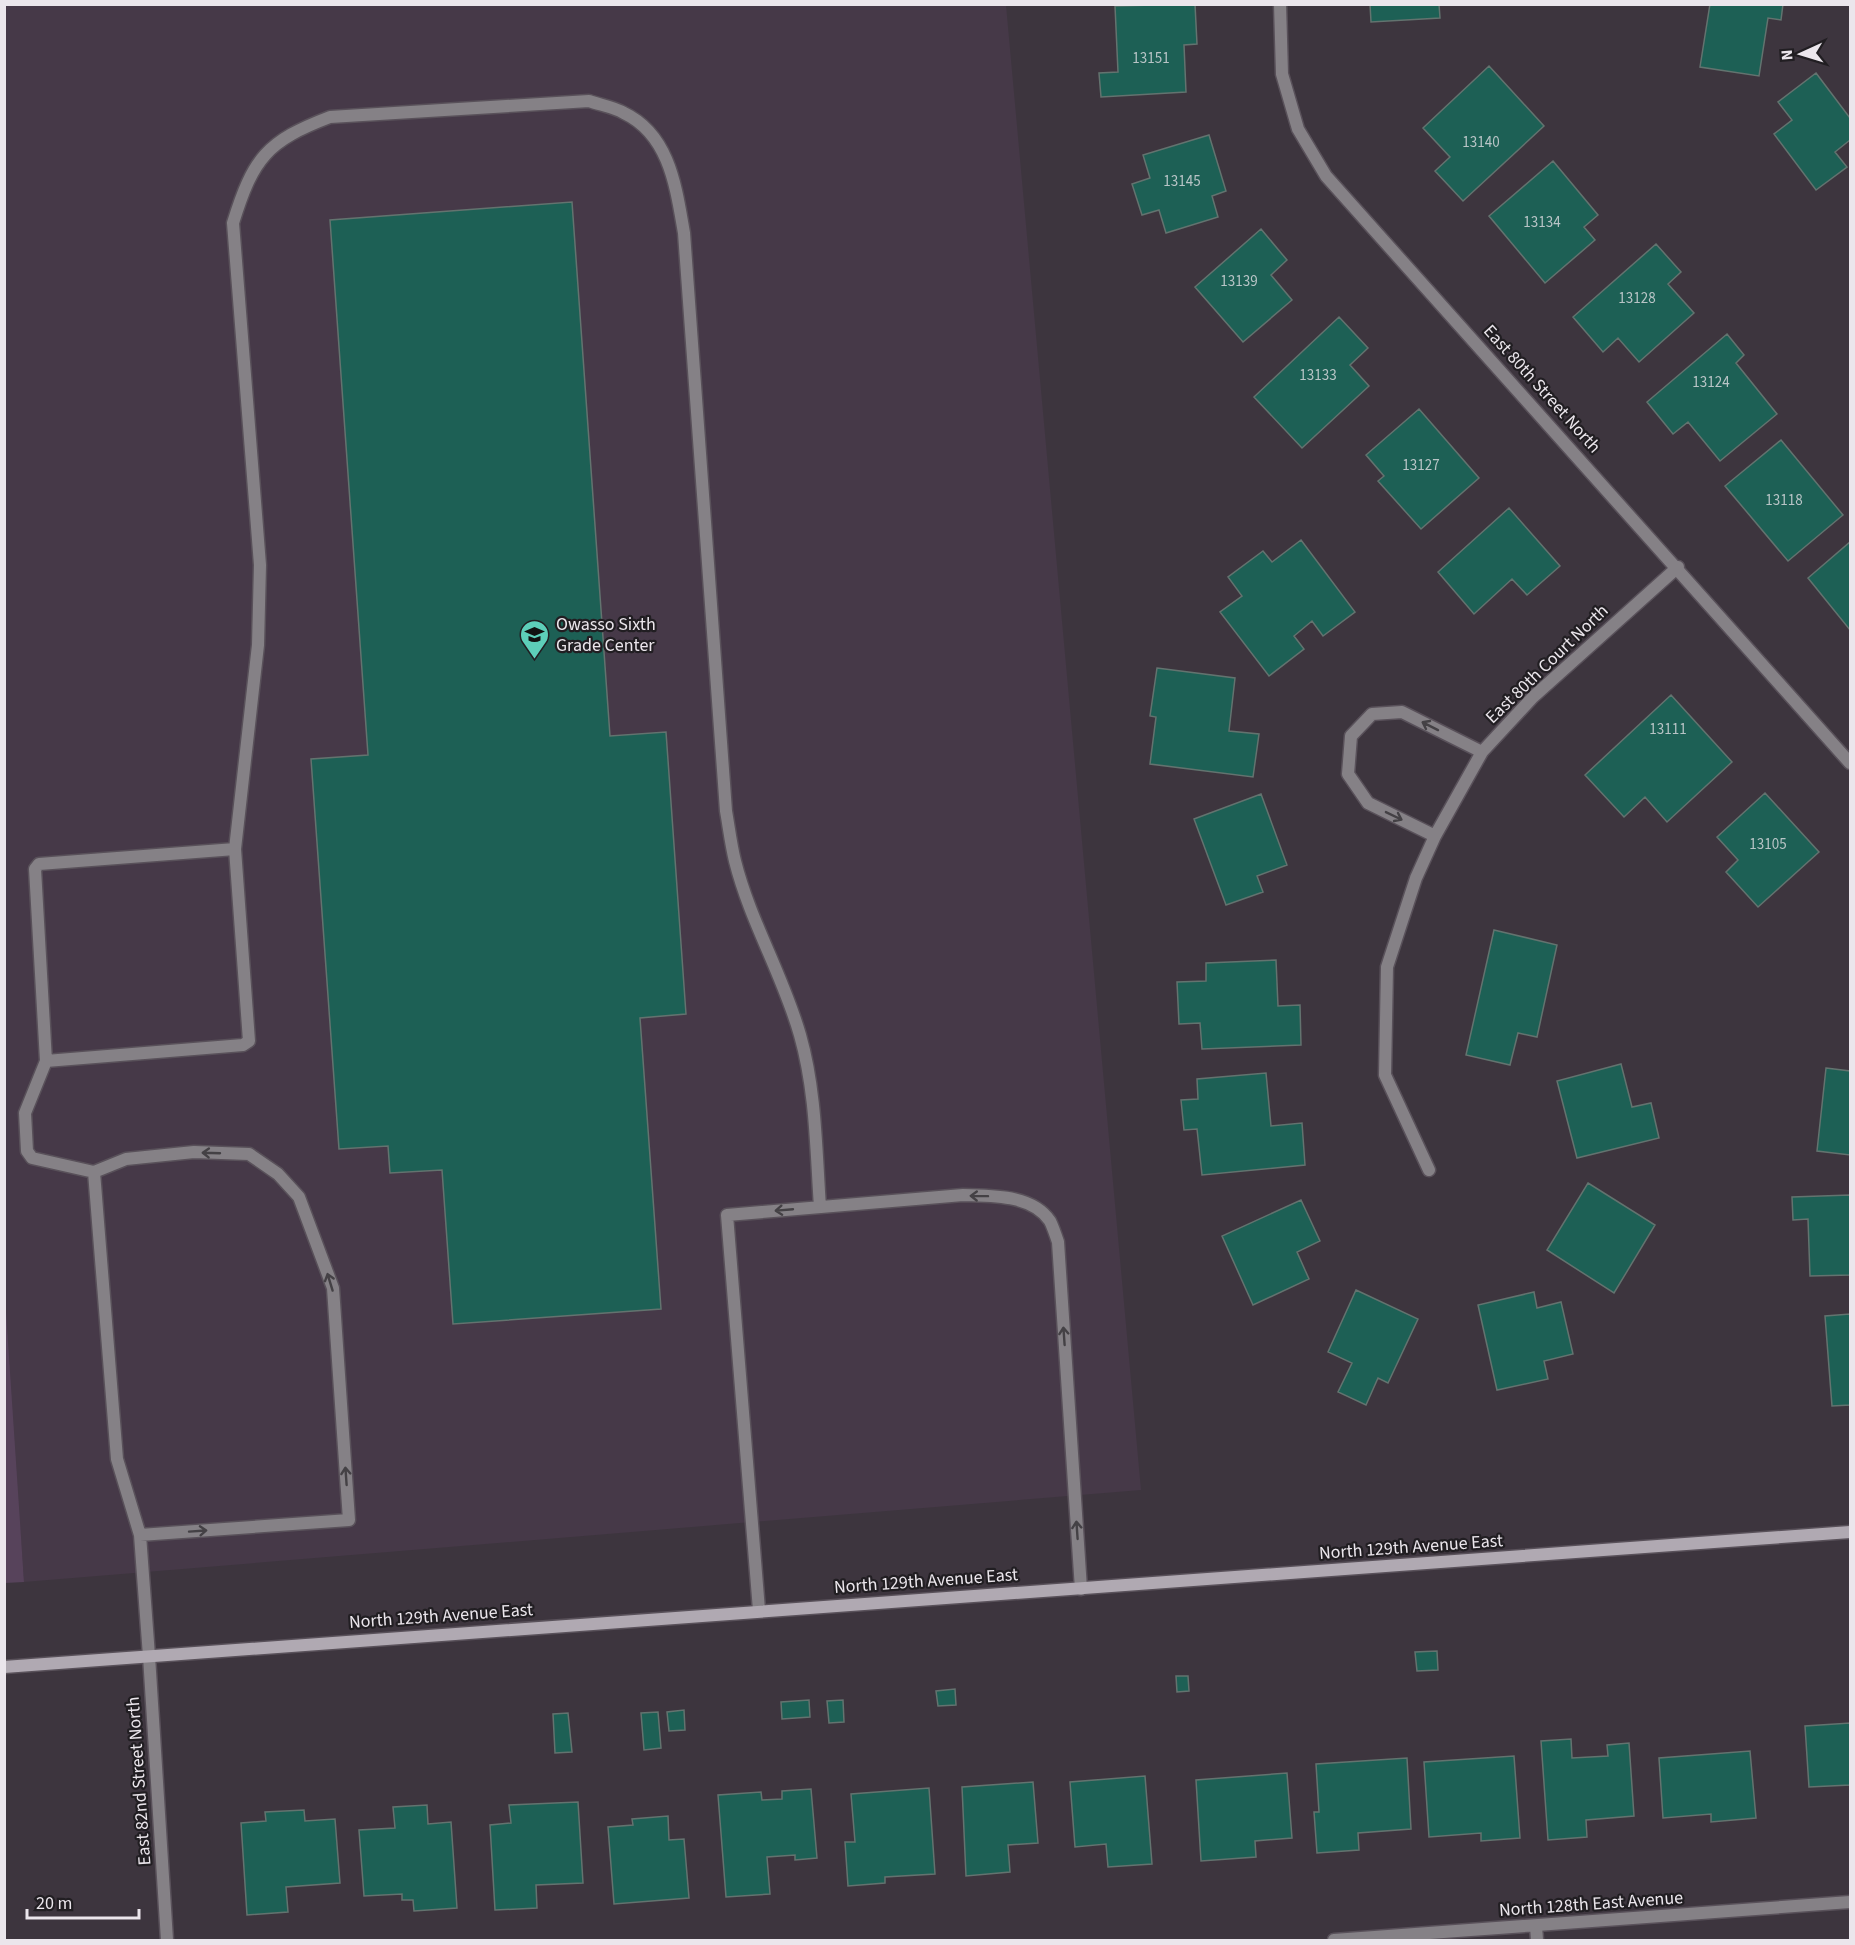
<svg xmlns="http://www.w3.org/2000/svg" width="1855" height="1945" font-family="'Source Sans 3',sans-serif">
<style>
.built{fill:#463948}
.green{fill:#57435b}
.building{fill:#1d6055;stroke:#63736f;stroke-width:1.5}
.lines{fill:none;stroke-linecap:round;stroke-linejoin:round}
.lane-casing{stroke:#59515a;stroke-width:15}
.street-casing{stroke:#59515a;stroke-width:15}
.secondary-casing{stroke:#59515a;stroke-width:15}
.lane{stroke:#858186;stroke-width:12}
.street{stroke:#858186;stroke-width:12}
.secondary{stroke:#b0a9b2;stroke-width:12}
.oneway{stroke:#444145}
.labels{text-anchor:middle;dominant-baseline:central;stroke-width:4.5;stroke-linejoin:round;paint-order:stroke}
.number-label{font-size:15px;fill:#b8c4c6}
.street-label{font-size:18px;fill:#ebe6ec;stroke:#211e22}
.poi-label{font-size:18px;fill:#ebe6ec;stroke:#211e22;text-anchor:start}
</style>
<rect width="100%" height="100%" fill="#3d353e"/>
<path class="built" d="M 4,5 L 1006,5 L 1141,1490 L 24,1582 L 4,1314 Z"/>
<path class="green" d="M 4,1282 L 24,1582 L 5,1583 L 4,1583 Z"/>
<path class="building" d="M 1195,4 L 1197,44 L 1184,45 L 1186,92 L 1101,97 L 1099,73 L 1118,72 L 1115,6 Z
M 1370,4 L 1439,4 L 1440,18 L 1371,22 Z
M 1710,4 L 1783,4 L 1781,20 L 1768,18 L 1759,76 L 1700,67 Z
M 1489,66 L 1544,126 L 1463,201 L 1435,171 L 1450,157 L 1423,128 Z
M 1816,73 L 1850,118 L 1850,140 L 1835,152 L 1847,167 L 1816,190 L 1774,134 L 1792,120 L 1778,102 Z
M 1209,135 L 1226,191 L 1212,196 L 1218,217 L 1166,233 L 1159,210 L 1142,215 L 1132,184 L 1150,178 L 1143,155 Z
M 1553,161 L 1598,215 L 1584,227 L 1595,240 L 1545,283 L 1489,216 Z
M 572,202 L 610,736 L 666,732 L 686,1014 L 640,1018 L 661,1309 L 453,1324 L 442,1170 L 390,1173 L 388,1146 L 339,1149 L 311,759 L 368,755 L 330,220 Z
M 1261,229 L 1287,260 L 1271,275 L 1292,300 L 1243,342 L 1195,287 Z
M 1656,244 L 1681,272 L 1668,284 L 1694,313 L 1639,362 L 1618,338 L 1603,352 L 1573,317 Z
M 1339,317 L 1368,348 L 1350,365 L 1369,386 L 1302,448 L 1254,397 Z
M 1727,334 L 1744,355 L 1736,363 L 1777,414 L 1720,461 L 1688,422 L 1673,434 L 1647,402 Z
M 1419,409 L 1479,478 L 1421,529 L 1378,481 L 1384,476 L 1366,455 Z
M 1781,440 L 1843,515 L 1788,561 L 1725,486 Z
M 1509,508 L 1560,566 L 1527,595 L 1512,579 L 1474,614 L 1438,572 Z
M 1301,540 L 1355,612 L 1323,636 L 1312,621 L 1294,636 L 1304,649 L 1269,676 L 1220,612 L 1242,596 L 1228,577 L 1263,551 L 1272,562 Z
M 1850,542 L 1850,630 L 1808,578 Z
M 1157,668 L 1235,678 L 1229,731 L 1259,734 L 1253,777 L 1150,764 L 1156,717 L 1150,716 Z
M 1671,695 L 1732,762 L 1667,822 L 1645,797 L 1624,817 L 1585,775 Z
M 1765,793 L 1819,852 L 1758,907 L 1726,872 L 1738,860 L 1717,837 Z
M 1261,794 L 1287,865 L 1257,876 L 1263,892 L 1226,905 L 1194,819 Z
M 1494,930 L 1557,945 L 1537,1037 L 1518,1033 L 1510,1065 L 1466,1055 Z
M 1276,960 L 1278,1006 L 1300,1005 L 1301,1045 L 1202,1049 L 1200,1023 L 1179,1024 L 1177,982 L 1206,981 L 1206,963 Z
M 1621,1064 L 1632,1107 L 1651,1103 L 1659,1138 L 1577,1158 L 1557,1081 Z
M 1826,1068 L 1850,1071 L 1850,1155 L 1817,1151 Z
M 1266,1073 L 1271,1126 L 1302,1123 L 1305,1165 L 1202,1175 L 1197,1129 L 1184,1130 L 1181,1100 L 1198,1099 L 1197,1079 Z
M 1588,1183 L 1655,1225 L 1614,1293 L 1547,1250 Z
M 1850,1195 L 1850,1275 L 1810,1276 L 1808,1219 L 1793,1220 L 1792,1197 Z
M 1301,1200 L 1320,1241 L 1297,1252 L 1309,1279 L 1253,1305 L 1222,1236 Z
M 1356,1290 L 1418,1319 L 1388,1383 L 1378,1378 L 1366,1405 L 1338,1392 L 1352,1363 L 1328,1352 Z
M 1534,1292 L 1537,1308 L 1561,1302 L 1573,1354 L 1544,1361 L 1548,1379 L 1497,1390 L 1478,1305 Z
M 1850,1314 L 1850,1405 L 1832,1406 L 1825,1316 Z
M 1437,1651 L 1438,1670 L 1417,1671 L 1415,1652 Z
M 1176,1676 L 1188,1676 L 1189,1691 L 1177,1692 Z
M 955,1689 L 956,1705 L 938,1706 L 936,1691 Z
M 809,1700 L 810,1717 L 782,1719 L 781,1702 Z
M 843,1700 L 844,1722 L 829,1723 L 827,1701 Z
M 684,1710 L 685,1730 L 669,1731 L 667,1712 Z
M 658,1712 L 661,1748 L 644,1750 L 641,1713 Z
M 568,1713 L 572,1752 L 555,1753 L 553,1714 Z
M 1850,1723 L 1850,1785 L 1809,1787 L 1805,1726 Z
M 1571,1739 L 1572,1758 L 1608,1756 L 1607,1745 L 1629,1743 L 1634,1816 L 1586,1820 L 1587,1837 L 1548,1840 L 1541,1741 Z
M 1750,1751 L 1756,1818 L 1711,1822 L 1711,1814 L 1663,1818 L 1659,1758 Z
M 1514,1756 L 1520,1838 L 1481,1841 L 1481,1833 L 1429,1837 L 1424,1762 Z
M 1407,1758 L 1411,1829 L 1358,1833 L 1359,1850 L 1317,1853 L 1314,1812 L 1319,1812 L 1316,1764 Z
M 1287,1773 L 1292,1838 L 1255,1841 L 1256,1857 L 1201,1861 L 1196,1780 Z
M 1145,1776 L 1152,1864 L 1108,1867 L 1106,1844 L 1075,1847 L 1070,1782 Z
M 1033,1782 L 1038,1843 L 1008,1845 L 1010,1872 L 966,1876 L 962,1787 Z
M 929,1788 L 935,1874 L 885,1877 L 885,1883 L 848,1886 L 845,1842 L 855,1842 L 851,1794 Z
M 811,1789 L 817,1858 L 795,1860 L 795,1855 L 767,1857 L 770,1894 L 726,1897 L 718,1795 L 761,1792 L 762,1800 L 782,1799 L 782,1791 Z
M 578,1802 L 583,1883 L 536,1885 L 537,1908 L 495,1910 L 490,1825 L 511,1823 L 509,1805 Z
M 427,1805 L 428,1824 L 451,1822 L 457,1908 L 414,1911 L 413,1900 L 402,1900 L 402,1894 L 364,1896 L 359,1830 L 395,1828 L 393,1807 Z
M 304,1810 L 305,1821 L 335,1819 L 340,1883 L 286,1887 L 288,1912 L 247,1915 L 241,1823 L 266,1821 L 265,1812 Z
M 668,1816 L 669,1840 L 684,1839 L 689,1898 L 614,1904 L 608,1827 L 633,1825 L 632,1819 Z"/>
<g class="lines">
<defs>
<path id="lane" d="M 235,849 L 258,645 L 260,565 L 233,223 C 253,158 267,141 330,117 L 589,101 C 600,105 614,107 624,113 C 670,135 676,188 684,233 L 726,811 C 729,828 731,845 735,861 C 750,921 783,975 800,1035 C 816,1091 816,1150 820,1207
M 46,1061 L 243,1045 L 249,1041 L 235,849 L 39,864 L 35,869 L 46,1061 L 25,1113 L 27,1151 L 32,1158 L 94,1172
M 140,1535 L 349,1520 L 333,1288 L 299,1197 L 278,1174 L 249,1154 L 194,1152 L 126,1159 L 94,1172 L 117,1459 L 140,1535 L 149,1656
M 759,1610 L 727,1215 L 963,1195 C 990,1196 1032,1194 1050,1221 C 1053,1227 1056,1236 1058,1242 L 1081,1589"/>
<path id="street" d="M 1280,4 L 1282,74 L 1298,129 L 1326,176 L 1850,763
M 1435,836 L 1368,803 L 1348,774 L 1351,736 L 1372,714 L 1402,712 L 1482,752
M 1429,1170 L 1385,1075 L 1387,967 L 1416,878 L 1435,836 L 1482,752 L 1533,697 L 1678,567
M 149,1656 L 167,1940
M 1536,1926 L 1537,1940
M 1334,1940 L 1850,1902"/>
<path id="secondary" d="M 4,1667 L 1850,1532"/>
</defs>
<use href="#lane" class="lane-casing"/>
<use href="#street" class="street-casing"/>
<use href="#secondary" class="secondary-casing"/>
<use href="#lane" class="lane"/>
<use href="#street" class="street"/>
<use href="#secondary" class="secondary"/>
</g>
<defs><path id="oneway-shaft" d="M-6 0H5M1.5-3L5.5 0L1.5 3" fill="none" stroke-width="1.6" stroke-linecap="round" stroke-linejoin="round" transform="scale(1.5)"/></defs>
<g class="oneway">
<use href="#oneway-shaft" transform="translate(1430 726) rotate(-153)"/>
<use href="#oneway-shaft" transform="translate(1394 816) rotate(26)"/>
<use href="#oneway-shaft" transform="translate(211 1153) rotate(-178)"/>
<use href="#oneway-shaft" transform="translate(979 1196) rotate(-179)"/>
<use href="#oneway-shaft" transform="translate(784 1210) rotate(175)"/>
<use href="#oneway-shaft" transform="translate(330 1282) rotate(-107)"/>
<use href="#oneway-shaft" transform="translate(1064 1336) rotate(-94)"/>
<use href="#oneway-shaft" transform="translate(346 1476) rotate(-94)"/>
<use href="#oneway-shaft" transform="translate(1077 1530) rotate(-94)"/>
<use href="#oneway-shaft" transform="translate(198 1531) rotate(-4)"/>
</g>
<defs>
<symbol id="school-pin" viewBox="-11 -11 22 30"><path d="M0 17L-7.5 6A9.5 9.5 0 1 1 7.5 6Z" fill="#5dceb9" stroke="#211e22"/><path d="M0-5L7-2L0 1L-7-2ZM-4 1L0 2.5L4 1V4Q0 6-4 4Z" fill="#111"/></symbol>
</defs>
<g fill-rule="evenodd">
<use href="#school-pin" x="518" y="618" width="33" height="45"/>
</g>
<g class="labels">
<g class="number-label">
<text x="1151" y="58">13151</text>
<text x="1481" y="142">13140</text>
<text x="1182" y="181">13145</text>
<text x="1542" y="222">13134</text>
<text x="1239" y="281">13139</text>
<text x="1637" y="298">13128</text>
<text x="1318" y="375">13133</text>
<text x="1711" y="382">13124</text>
<text x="1421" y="465">13127</text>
<text x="1784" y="500">13118</text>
<text x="1668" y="729">13111</text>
<text x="1768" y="844">13105</text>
</g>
<g class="street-label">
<text transform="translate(1542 389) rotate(48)">East 80th Street North</text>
<text transform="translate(1547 664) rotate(-44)">East 80th Court North</text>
<text transform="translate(1411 1547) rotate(-4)">North 129th Avenue East</text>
<text transform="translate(926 1581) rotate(-4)">North 129th Avenue East</text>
<text transform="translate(441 1616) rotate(-4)">North 129th Avenue East</text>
<text transform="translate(139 1781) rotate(-94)">East 82nd Street North</text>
<text transform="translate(1591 1904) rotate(-4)">North 128th East Avenue</text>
</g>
<g class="poi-label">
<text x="556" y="624">Owasso Sixth<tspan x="556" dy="21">Grade Center</tspan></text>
</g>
</g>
<rect width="1855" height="1945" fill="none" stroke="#ebe6ec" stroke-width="12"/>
<g transform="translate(1801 54) rotate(266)" stroke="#211e22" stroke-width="4.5" paint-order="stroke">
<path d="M0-4.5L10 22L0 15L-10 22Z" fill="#ebe6ec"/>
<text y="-9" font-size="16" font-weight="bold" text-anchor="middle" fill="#ebe6ec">N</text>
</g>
<path d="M27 1909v9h112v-9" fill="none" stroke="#ebe6ec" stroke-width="3"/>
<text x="36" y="1909" font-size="18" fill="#ebe6ec" stroke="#211e22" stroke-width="4.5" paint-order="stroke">20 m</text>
</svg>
